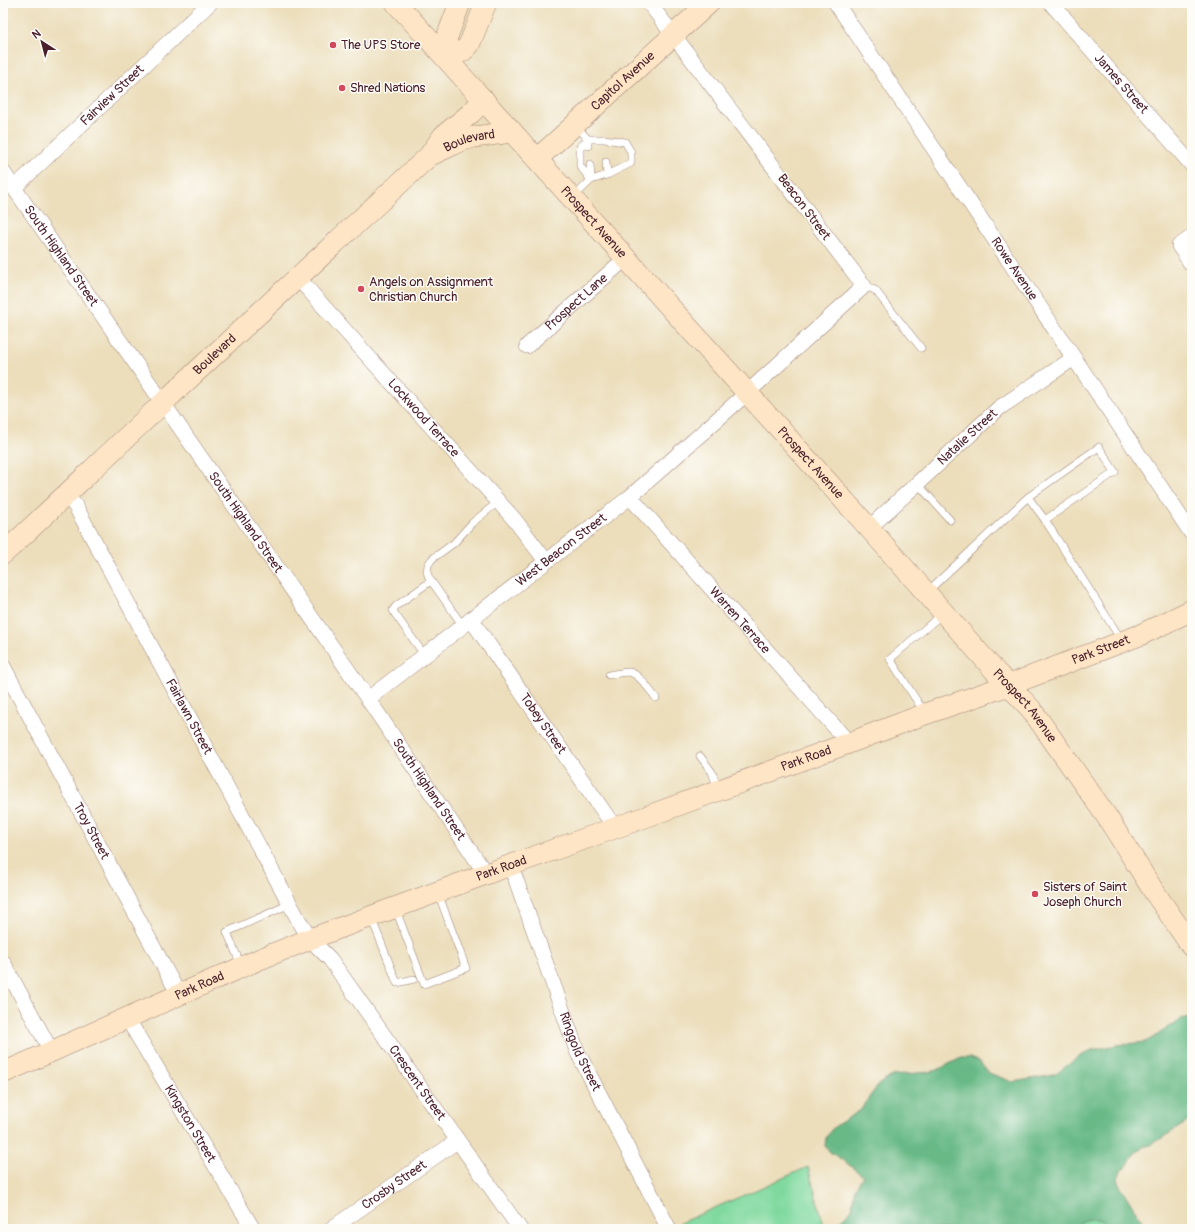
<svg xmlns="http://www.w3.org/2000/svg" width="1195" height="1232" font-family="Pangolin,sans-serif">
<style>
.green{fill:#7fd99f;stroke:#647c65}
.forest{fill:#67b986;stroke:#586c58}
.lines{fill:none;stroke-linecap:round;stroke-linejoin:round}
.service-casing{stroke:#9b7e73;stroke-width:8}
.minor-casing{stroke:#9b7e73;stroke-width:16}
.secondary-casing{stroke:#9b7e73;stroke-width:22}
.service{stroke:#fff;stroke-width:7}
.minor{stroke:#fff;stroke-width:15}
.secondary{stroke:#fde5c5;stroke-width:21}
.poi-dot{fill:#d1495b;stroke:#fdfcf7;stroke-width:1.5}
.labels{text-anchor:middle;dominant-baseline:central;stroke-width:3;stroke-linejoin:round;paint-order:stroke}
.poi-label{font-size:13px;fill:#4a1f2b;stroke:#fdfcf7;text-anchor:start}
.street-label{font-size:13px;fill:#4a1f2b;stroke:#fdfcf7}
</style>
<rect width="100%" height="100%" fill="#fdfcf7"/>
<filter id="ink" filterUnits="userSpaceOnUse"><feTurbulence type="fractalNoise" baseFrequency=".025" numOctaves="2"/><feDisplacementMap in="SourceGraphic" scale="8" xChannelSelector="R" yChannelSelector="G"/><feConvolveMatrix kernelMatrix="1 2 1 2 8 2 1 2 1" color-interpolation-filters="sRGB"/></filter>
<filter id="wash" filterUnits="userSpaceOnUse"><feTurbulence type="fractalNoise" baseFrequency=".012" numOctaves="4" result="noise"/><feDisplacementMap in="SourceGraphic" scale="16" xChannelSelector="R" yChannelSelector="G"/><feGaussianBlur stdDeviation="0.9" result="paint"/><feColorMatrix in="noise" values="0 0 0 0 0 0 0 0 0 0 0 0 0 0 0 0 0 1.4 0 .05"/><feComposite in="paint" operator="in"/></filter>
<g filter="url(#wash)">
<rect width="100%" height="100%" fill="#ecdebb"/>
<path class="green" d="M 808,1167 L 825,1229 L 683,1229 L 680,1223 Z
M 1095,1189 L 1124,1229 L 1037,1229 Z"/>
<path class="forest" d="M 1192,1016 L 1192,1119 L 1151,1145 L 1143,1147 L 1136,1152 L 1127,1166 L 1121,1171 L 1118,1178 L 1120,1186 L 1147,1229 L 1112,1229 C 1097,1213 1085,1218 1070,1229 L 826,1229 L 840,1221 L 852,1209 L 854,1191 L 863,1176 L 844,1161 L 830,1152 L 825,1146 L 826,1138 L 831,1130 L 837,1125 L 859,1111 L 879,1084 L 894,1075 L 929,1072 L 937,1070 L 961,1058 L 970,1058 L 978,1061 L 989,1073 L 1013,1082 L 1048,1076 L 1056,1074 L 1077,1058 L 1092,1050 L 1117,1045 L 1145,1042 L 1153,1038 L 1181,1019 Z"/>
</g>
<g filter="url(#ink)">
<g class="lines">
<defs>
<path id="service" d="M 576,126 L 588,139 L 588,146
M 606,162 L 607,175
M 590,164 L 591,180
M 574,197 L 591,180 L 607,175 L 631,163 L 631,152 L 625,142 L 604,139 L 588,139 L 580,147 L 580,166 L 591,180
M 864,286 L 875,290 L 921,348
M 917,483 L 950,520
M 1028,497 L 1045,520 L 1122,641
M 927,592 L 1028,497 L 1099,447 L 1115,472 L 1045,520
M 463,626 L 429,578 L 427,572 L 428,565 L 432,559 L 454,543 L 472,523 L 498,502
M 425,656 L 395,614 L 393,610 L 396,606 L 431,581
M 609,675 C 615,674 623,672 629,672 C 639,673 650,691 656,698
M 924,712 L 890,659 L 942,614
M 700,756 L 712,772 L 718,789
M 396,910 L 424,984 L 466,968 L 438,893
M 372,919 L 397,983 L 414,979
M 241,965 L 227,932 L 290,904"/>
<g id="minor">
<path id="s1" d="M 836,3 L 1192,534"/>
<path id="s2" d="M 1051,3 L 1192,165"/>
<path id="s3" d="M 3,172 L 368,699 L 486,874"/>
<path id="s4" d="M 14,188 L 210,3"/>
<path d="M 1192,237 L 1179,246 L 1192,265"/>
<path id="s5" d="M 298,278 L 514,519 L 546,561"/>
<path id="s6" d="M 527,346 L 626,258"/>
<path id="s7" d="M 67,495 L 76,507 L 298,919 L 310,939 L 330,959 L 520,1229"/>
<path id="s8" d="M 630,497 L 849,743"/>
<path id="s9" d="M 869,528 L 999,408 L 1074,358"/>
<path id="s10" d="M 471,619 L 615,828"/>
<path id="s11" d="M 3,666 L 179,995"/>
<path id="s12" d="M 368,699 L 630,497 L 747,393 L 864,286 L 649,3"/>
<path id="s13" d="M 511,866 L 577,1051 L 669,1229"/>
<path d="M 3,962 L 51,1051"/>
<path id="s14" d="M 127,1018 L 253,1229"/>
<path id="s15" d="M 331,1229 L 457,1141"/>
</g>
<g id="secondary">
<path id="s16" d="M 396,3 L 869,528 L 996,672 L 1031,709 L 1107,817 L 1153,890 L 1192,947"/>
<path d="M 460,3 L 447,37 L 446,57 C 457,54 464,53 470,43 L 486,3"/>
<path id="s17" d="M 433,154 L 463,140 L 474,137 L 512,132"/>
<path id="s18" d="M 537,159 L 709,3"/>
<path id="s19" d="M 3,554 C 57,504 109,453 163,403 C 251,320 341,238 429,156 L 443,136 L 471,113 L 484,100"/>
<path id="s20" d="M 3,1073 L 260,959 L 310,939 L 486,874 L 615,828 L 849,743 L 925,714 L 1009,685 L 1140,635 L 1192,610"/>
</g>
</defs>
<use href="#service" class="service-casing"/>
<use href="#minor" class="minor-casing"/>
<use href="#secondary" class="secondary-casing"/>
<use href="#service" class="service"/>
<use href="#minor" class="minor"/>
<use href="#secondary" class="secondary"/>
</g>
</g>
<g class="poi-dot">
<circle cx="333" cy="45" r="4"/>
<circle cx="342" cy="88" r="4"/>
<circle cx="361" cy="289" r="4"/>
<circle cx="1035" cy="894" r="4"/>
</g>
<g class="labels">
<g class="poi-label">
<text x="341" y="45">The UPS Store</text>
<text x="350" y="88">Shred Nations</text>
<text x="369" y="282">Angels on Assignment<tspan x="369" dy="15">Christian Church</tspan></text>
<text x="1043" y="887">Sisters of Saint<tspan x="1043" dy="15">Joseph Church</tspan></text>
</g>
<g class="street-label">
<text stroke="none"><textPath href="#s18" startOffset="116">Capitol Avenue</textPath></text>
<text stroke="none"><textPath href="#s2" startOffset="107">James Street</textPath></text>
<text stroke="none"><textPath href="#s4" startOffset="135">Fairview Street</textPath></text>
<text stroke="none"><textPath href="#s17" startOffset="39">Boulevard</textPath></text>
<text transform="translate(804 207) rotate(53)">Beacon Street</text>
<text stroke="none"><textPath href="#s16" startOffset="295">Prospect Avenue</textPath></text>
<text stroke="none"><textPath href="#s3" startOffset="102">South Highland Street</textPath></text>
<text stroke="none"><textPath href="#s1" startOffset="320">Rowe Avenue</textPath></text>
<text stroke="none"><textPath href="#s6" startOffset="66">Prospect Lane</textPath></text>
<text stroke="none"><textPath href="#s19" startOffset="291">Boulevard</textPath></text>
<text stroke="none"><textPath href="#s5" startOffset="188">Lockwood Terrace</textPath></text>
<text stroke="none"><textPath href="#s9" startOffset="134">Natalie Street</textPath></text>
<text stroke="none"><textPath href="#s16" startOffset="619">Prospect Avenue</textPath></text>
<text stroke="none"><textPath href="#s3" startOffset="426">South Highland Street</textPath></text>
<text stroke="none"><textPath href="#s12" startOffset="244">West Beacon Street</textPath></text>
<text stroke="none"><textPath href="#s8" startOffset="165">Warren Terrace</textPath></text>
<text stroke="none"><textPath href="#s20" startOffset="1177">Park Street</textPath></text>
<text stroke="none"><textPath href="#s16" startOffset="943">Prospect Avenue</textPath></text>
<text stroke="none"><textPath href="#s7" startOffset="253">Fairlawn Street</textPath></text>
<text stroke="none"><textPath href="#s10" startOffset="127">Tobey Street</textPath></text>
<text stroke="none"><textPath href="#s20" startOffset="863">Park Road</textPath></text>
<text stroke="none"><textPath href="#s3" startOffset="750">South Highland Street</textPath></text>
<text stroke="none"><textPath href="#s11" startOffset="187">Troy Street</textPath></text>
<text stroke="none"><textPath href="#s20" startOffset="539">Park Road</textPath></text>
<text stroke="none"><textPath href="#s20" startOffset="215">Park Road</textPath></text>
<text stroke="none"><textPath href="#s13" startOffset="198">Ringgold Street</textPath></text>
<text stroke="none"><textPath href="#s7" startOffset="686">Crescent Street</textPath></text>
<text stroke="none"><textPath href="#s14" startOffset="123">Kingston Street</textPath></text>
<text stroke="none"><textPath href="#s15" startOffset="77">Crosby Street</textPath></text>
</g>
</g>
<rect width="1195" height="1232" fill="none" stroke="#fdfcf7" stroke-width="16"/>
<g transform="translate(42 42) rotate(324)" stroke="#fdfcf7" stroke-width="3" paint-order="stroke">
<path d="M0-3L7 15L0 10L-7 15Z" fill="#4a1f2b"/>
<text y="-6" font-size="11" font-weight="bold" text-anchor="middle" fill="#4a1f2b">N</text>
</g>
</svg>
